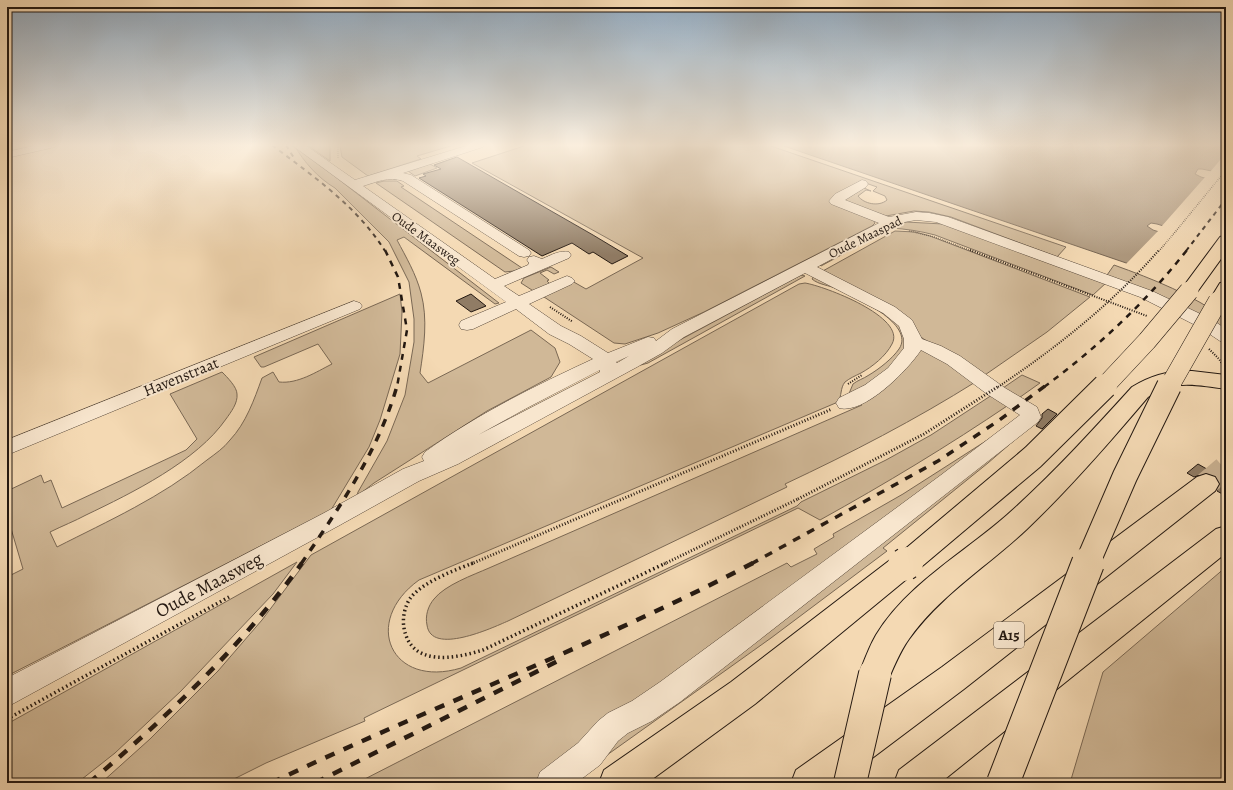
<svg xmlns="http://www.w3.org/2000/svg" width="1233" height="790" font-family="Alegreya,serif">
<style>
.green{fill:#d0b897;stroke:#7a6854}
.water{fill:#ad977c;stroke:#766451}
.pier{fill:#f4d9b3}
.building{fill:#907c65;stroke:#231811}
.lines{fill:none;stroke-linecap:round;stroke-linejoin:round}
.highway-tunnel{stroke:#cab293;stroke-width:24;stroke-dasharray:24 12;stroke-linecap:butt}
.minor-casing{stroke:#57483a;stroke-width:1}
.highway-casing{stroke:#231811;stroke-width:2}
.path-far3{stroke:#231811;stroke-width:1.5;stroke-dasharray:0.5 1.5;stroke-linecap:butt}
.path-far2{stroke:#231811;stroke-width:2;stroke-dasharray:1 1.5;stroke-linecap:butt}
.path-far1{stroke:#231811;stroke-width:3;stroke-dasharray:1 2;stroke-linecap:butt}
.path{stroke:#231811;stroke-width:3.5;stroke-dasharray:1.5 3;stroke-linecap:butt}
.minor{fill:#f8e6ce;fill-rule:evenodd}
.highway{fill:#f4d9b3;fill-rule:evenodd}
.rail-far3{stroke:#231811;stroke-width:2;stroke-dasharray:4.5 4.5;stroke-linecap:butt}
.rail-far2{stroke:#231811;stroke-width:2.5;stroke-dasharray:6 6;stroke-linecap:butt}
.rail-far1{stroke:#231811;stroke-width:3.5;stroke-dasharray:8 8;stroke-linecap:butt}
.rail{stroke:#231811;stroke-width:4.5;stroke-dasharray:10 10;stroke-linecap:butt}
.highway-bridge-far2-casing{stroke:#231811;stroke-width:20;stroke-linecap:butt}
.highway-bridge-far1-casing{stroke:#231811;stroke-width:26;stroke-linecap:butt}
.highway-bridge-casing{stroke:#231811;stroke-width:34;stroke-linecap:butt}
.path-bridge-far2{stroke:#231811;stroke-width:1.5;stroke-dasharray:0.5 1.5;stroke-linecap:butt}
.path-bridge-far1{stroke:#231811;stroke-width:2;stroke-dasharray:1 1.5;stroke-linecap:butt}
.path-bridge{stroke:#231811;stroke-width:3;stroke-dasharray:1 2;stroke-linecap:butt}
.highway-bridge-far2{stroke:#f4d9b3;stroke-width:19}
.highway-bridge-far1{stroke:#f4d9b3;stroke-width:24}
.highway-bridge{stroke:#f4d9b3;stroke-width:32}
.labels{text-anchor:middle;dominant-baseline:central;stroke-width:4;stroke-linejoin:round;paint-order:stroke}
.far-street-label{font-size:13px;fill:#231811;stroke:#f8e6ce}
.shield{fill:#f8e6ce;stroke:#63564a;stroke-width:1}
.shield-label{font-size:15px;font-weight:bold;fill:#231811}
.street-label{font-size:16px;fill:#231811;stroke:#f8e6ce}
.near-street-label{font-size:19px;fill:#231811;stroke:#f8e6ce}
</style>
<rect width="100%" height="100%" fill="#f4d9b3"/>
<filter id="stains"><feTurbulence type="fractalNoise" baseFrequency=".005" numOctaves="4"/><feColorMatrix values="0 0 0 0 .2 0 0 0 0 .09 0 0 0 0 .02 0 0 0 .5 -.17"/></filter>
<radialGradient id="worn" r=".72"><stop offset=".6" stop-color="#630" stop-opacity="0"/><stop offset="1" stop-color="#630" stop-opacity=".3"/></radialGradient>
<path class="green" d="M 294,145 L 499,303 L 495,304 L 404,237 L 397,240 C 406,257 416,274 421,293 C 428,319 424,347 420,373 L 428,383 L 531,330 L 555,348 L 560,362 L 551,377 L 487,411 L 374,483 L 357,496 L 358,492 L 387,441 L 405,395 L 414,342 L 414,319 L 409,282 L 389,242 L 335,188 C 318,178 304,162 294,145 Z
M 307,145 L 330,145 L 330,161 Z
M 340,145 L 454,145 L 417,156 L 421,159 L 368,176 L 342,157 Z
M 527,145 L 768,145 L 1066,247 L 1057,257 L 951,217 L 929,212 L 914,211 L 886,216 L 843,201 L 864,188 L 871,191 L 866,190 L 858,196 C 864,204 879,207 887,200 L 885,196 L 873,191 L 877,187 L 860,181 L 829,201 L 873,219 L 875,223 L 872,226 L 704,312 L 658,333 L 625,344 L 614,343 L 541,295 L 572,281 L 586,289 L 643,258 L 472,163 Z
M 430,164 L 437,168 L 415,176 L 408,171 Z
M 384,181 L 397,181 L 404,186 L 401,187 L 522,268 L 514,271 L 505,272 L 376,183 Z
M 906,222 L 943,224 L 1107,282 L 1093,295 L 935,235 C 920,231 906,229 891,228 L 821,266 L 820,265 L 889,227 Z
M 895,231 L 915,232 L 930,236 L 1090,297 L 1047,332 L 982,377 L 821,272 Z
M 1114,265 C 1153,279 1193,295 1226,319 L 1226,333 L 1105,278 Z
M 551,267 L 559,272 L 554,274 L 547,270 L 540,273 L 549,280 L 547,281 L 551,285 L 535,292 L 521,283 L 524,278 Z
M 801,275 L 805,276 L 648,363 L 641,365 L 637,363 Z
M 814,276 L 898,321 L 909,343 L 889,370 L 848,396 L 853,384 C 858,380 863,379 869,375 C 879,369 892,359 899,349 C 916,324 854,296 837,289 C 829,285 819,285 812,279 Z
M 805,283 C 824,286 907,317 892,344 C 886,356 872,367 861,373 C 855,376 850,378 845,382 C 840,388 842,396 838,402 L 419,580 C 361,622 391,689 461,668 L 797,506 L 801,502 L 886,460 L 931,435 L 995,393 L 1010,404 C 948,446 885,484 820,520 L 798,508 L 372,714 L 364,718 L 365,721 L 266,763 L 226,783 L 101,783 L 150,739 L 218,671 L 262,620 L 311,555 L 799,284 Z
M 400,294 L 402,312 L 400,354 L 380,420 L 369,447 L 331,510 L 7,676 L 7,577 L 23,569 L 7,515 L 7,491 L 41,475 L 44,483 L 51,480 L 62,508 L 186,450 L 197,439 L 170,394 L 222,372 C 227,377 237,387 237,394 C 238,403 231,412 226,419 C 197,461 132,493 86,515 C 75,521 62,526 50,532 L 57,547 C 108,521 162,497 207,460 C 215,454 224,448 230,440 C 246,423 254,400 262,378 L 273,372 L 279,382 C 298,384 316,372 332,364 L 318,344 L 264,367 L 261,367 L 254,357 Z
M 924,349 L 977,381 C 915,420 851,453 785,484 L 787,487 L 508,621 C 492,628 431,656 427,625 C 425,616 428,606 434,599 C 445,585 473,575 489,568 L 862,405 L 858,402 L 919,350 Z
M 1022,375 L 1040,383 L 1016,400 L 1000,390 Z
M 1014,423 L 574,757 L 535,783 L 357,783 L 787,563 L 791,567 L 817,554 L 814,549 L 834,537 L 833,534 L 903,494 Z
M 1032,425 L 988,463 L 883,548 L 887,551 L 771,638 L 579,775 L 602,750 Z
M 297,562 L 273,594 L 181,691 L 115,753 L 77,783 L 7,783 L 7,724 Z
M 1226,567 L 1226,779 L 1224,783 L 1070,783 L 1103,672 Z"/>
<path class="water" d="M 781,145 L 1226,145 L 1226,174 L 1202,169 L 1198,169 L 1195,174 L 1201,177 L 1226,184 L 1226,245 L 1157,224 L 1151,223 L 1147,226 L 1153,230 L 1226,253 L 1220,301 L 1135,266 Z"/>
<path class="pier" d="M 1226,153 L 1226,176 L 1210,172 Z
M 1206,176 L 1226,182 L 1226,247 L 1161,227 Z
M 1159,230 L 1226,251 L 1226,307 L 1195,292 L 1126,264 Z"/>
<path class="building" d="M 457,157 L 593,235 L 628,256 L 612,264 L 593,252 L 589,254 L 572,243 L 542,256 L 419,178 L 426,176 L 423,174 L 441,169 L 434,165 Z
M 471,294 L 486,306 L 471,312 L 456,301 Z
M 1048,409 L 1057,414 L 1042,429 L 1036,426 L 1042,418 L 1042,414 Z
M 1198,464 L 1226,480 L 1226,496 L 1217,491 L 1220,483 L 1215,476 L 1206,473 L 1194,477 L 1187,473 Z"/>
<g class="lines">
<path class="highway-tunnel" d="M 1206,484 L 1226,467"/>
<defs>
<path id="minor" d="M 38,145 L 57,145 L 55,147 L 7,158 L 7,152 Z
M 292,145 L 305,145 L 355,180 L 469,145 L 484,145 L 483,147 L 403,173 L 411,175 L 529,250 L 531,253 L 529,256 L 524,257 L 519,256 L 403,181 C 388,176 377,182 363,186 L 495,279 L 528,265 L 529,263 L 527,260 L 529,257 L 534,256 L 542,259 C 551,255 560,250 569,252 L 571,255 L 569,258 L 504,286 L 519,296 L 562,278 L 567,276 L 572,278 L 575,281 L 572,284 L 529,304 L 561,326 L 581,336 L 608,353 L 648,337 L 654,338 L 656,341 L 672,329 L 879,223 L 831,204 L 829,201 L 835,194 L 862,180 L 866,181 L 868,184 L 866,187 L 845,200 L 889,217 L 916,212 L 929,213 L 948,217 L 1152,291 L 1211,319 L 1226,329 L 1226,342 L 1220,341 L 1199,327 L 1140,297 L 936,222 L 916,220 L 899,223 L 817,267 L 895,307 L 912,320 L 922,339 L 941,346 L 960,356 L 1005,388 L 1037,407 L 1041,417 L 1038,422 L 680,702 L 652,721 L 628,733 L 618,741 L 600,765 L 576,783 L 536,783 L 540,772 L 578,743 L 598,721 L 608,713 L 632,701 L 660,682 L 941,475 L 1020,415 L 987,394 L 947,364 L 921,350 C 908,370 864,415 839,408 L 836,403 L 839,398 L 865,385 L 888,368 L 904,348 L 904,339 L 899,326 L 883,313 L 805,273 L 684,337 L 662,353 L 637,367 L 458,464 L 419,481 L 340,525 L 7,707 L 7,678 L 324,513 L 403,469 L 424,461 L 422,457 L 425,452 C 477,414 535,386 593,359 L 569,344 L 549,334 L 516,309 L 473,329 L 467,330 L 461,329 L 459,325 L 461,321 L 506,302 ZM 629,356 L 617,363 L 616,362 ZM 600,370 L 600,372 L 478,435 L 525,409 Z
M 354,301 L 360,303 L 362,306 L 360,309 L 7,455 L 7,440 Z"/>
<path id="highway" d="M 1226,235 L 1226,252 L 1195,295 L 1189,296 L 1183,295 L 1180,291 L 1183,287 L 1220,237 Z
M 1226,282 L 1226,303 L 1225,305 L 1218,307 L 1211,305 L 1209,301 L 1220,283 Z
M 1192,371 L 1226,375 L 1226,389 C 1196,385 1175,379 1148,397 C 1109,443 1070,488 1027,529 C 988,566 940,595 909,639 C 899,653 893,669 886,685 L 875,690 L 864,685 L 859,674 C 864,661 869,647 876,635 C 907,584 964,553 1007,515 C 1052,475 1092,431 1132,387 C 1151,375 1170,370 1192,371 Z
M 1206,474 L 1215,477 L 1219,484 L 1215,491 L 964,689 L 839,783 L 791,783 L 796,770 L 942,667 L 1197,477 Z
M 1226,526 L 1226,553 L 940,783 L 894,783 L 899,770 L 1216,529 Z
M 904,553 L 914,557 L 918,565 L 914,573 L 755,704 L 647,783 L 599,783 L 604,770 L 731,682 L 894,557 Z"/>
</defs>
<use href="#minor" class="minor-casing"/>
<use href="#highway" class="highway-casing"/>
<path class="path-far3" d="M 338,145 L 338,159
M 909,231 L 935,237 L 972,251
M 1176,231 L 1226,170"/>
<path class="path-far2" d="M 970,250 L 1147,316
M 550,307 L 573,322
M 1209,349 L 1219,359 L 1224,367
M 848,384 L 862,375"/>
<path class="path-far1" d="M 471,564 L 832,409
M 664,564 L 798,499"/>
<path class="path" d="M 473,563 C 453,571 427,580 412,596 C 405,604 402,618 404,628 C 411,667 454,659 483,650 L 666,563
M 7,719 L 229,597"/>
<use href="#minor" class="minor"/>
<use href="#highway" class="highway"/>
<path class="rail-far3" d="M 272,145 C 314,177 357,206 385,251
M 286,145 L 294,158
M 1186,251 L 1226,199"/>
<path class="rail-far2" d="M 385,250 L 398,277 L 407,330 L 397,387
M 1044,387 C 1097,348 1146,302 1187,250"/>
<path class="rail-far1" d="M 301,564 C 339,508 378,452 397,386
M 751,564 L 938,461 L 998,421 L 1045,386"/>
<path class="rail" d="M 89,783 C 165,719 244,644 302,563
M 271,783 C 430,707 597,645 753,563
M 315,783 L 558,661"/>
<defs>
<path id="highway-bridge-far2" d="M 1104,387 L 1147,341 L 1189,291
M 1169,387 L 1218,301"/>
<path id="highway-bridge-far1" d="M 906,564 L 1033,457 L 1105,386
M 1087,564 L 1125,476 L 1169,386"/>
<path id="highway-bridge" d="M 904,565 L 907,563
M 850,783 L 875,674
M 1003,783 L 1088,563"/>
</defs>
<use href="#highway-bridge-far2" class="highway-bridge-far2-casing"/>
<use href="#highway-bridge-far1" class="highway-bridge-far1-casing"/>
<use href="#highway-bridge" class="highway-bridge-casing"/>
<path class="path-bridge-far2" d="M 1159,251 L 1176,231"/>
<path class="path-bridge-far1" d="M 998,387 C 1056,348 1113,303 1159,250"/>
<path class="path-bridge" d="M 798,499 L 924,434 L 999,386"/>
<use href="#highway-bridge-far2" class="highway-bridge-far2"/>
<use href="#highway-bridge-far1" class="highway-bridge-far1"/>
<use href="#highway-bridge" class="highway-bridge"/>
</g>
<linearGradient id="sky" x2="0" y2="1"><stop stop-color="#90a8bd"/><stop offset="0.57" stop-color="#faeedd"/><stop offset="1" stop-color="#faeedd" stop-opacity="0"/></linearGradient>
<rect width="1233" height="255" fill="url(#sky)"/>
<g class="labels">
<g class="far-street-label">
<text transform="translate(865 237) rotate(-26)">Oude Maaspad</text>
<text transform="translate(426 238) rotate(36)">Oude Maasweg</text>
</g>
<rect class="shield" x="994" y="622" width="30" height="26" rx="3"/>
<g class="shield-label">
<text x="1009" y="635">A15</text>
</g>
<g class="street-label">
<text transform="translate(181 377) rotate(-22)">Havenstraat</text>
</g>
<g class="near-street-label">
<text transform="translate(209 585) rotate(-28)">Oude Maasweg</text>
</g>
</g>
<rect width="1233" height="790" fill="none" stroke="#f4d9b3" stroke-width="24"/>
<rect x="8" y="8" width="1217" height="774" fill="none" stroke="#231811" stroke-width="2"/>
<rect x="12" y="12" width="1209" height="766" fill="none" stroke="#231811"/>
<rect width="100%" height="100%" filter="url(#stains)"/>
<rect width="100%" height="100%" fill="url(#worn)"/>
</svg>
